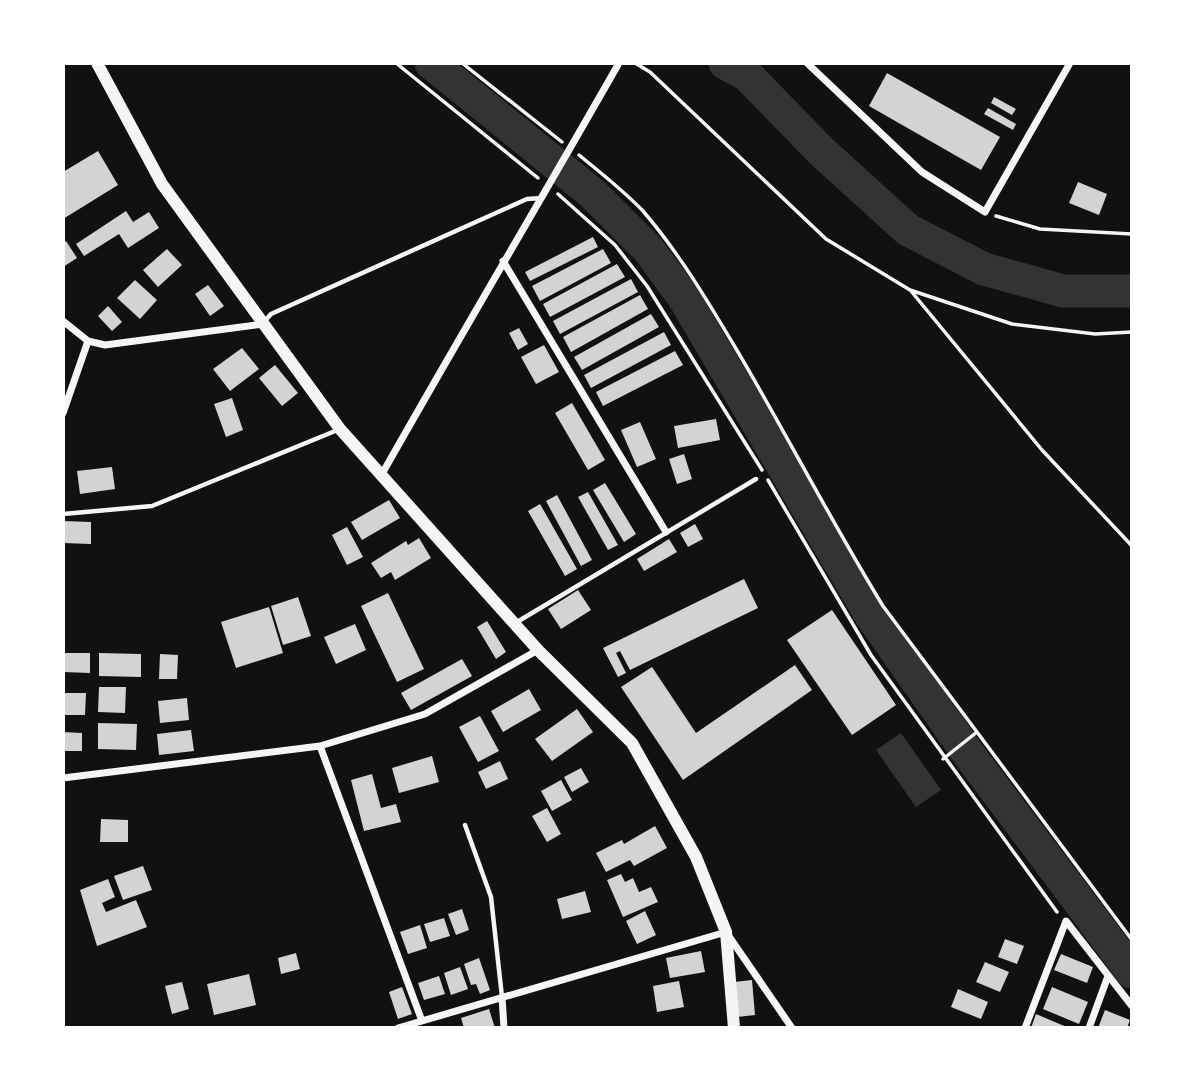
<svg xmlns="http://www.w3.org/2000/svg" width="1195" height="1091" font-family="'DejaVu Sans',sans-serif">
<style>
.water{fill:#333}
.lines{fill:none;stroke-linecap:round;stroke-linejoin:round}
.river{stroke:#333;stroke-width:33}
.building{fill:#d3d3d3}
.path{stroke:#f5f5f5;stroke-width:3.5}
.service{stroke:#f5f5f5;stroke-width:4.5}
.minor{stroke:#f5f5f5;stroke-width:7}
.tertiary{stroke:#f5f5f5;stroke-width:12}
</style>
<rect width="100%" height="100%" fill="#111"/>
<path class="water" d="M 901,733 L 941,790 L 916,807 L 876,750 Z"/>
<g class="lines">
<path class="river" d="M 431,63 L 593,194 L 648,249 L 684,298 L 870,614 L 967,752 L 1132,972
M 725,63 L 747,75 L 821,151 L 908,230 L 984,269 L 1063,291 L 1132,291"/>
</g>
<path class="building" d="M 887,73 L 1000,137 L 981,170 L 869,106 Z
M 994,97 L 1016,109 L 1012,115 L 991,103 Z
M 988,108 L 1016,124 L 1013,130 L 984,114 Z
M 98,151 L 118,185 L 63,219 L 63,172 Z
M 1078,182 L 1107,194 L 1099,215 L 1069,203 Z
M 126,211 L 133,222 L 149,212 L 159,228 L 128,248 L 119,234 L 84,256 L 76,244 Z
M 593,237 L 598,247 L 530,281 L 525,272 Z
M 66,241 L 77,258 L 63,267 L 63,243 Z
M 167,249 L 182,265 L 158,287 L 143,270 Z
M 603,249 L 611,263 L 540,301 L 532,286 Z
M 617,264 L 625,277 L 550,317 L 543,304 Z
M 631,279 L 638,292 L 560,334 L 553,321 Z
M 135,280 L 157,300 L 140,319 L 117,298 Z
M 208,285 L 224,306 L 210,316 L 195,294 Z
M 640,295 L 648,309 L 571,352 L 563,337 Z
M 108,306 L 122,322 L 112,331 L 98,316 Z
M 651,314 L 659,327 L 582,370 L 574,357 Z
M 519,328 L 528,344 L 518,350 L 509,333 Z
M 664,332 L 671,345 L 591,388 L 584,375 Z
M 544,345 L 559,372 L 536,384 L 521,357 Z
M 242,348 L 259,369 L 230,391 L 213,369 Z
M 675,351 L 683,365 L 603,406 L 596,392 Z
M 275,365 L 298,393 L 282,406 L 259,378 Z
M 232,398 L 243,430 L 226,437 L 214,404 Z
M 572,403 L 605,460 L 588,470 L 555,413 Z
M 716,419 L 720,440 L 678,448 L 674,426 Z
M 640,422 L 656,459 L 637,467 L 621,430 Z
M 684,454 L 692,479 L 677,484 L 669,459 Z
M 112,467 L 115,489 L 80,494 L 77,471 Z
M 605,483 L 636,534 L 624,542 L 593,490 Z
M 588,492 L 618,545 L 608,550 L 578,497 Z
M 557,495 L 592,560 L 581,566 L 546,501 Z
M 389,500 L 400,518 L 362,540 L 351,522 Z
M 540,504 L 577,569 L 565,576 L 528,511 Z
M 63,521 L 91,522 L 91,544 L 63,543 Z
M 695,524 L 703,539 L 688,547 L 680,533 Z
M 347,527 L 363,557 L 347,565 L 332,535 Z
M 419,538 L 431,558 L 395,580 L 391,572 L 381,578 L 371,563 L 406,541 L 408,545 Z
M 669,539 L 677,552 L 644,571 L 637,559 Z
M 744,579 L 758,608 L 630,670 L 620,651 L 616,653 L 626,673 L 618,677 L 603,648 Z
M 578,590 L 591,610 L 561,629 L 548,609 Z
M 388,593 L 424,669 L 397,682 L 361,606 Z
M 298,597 L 311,636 L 283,645 L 271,606 Z
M 269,607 L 283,653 L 236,668 L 221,622 Z
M 832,610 L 896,705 L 852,735 L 787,640 Z
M 487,621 L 506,652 L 496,659 L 477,627 Z
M 355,624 L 366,650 L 336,664 L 324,637 Z
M 63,653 L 90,653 L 90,673 L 63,672 Z
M 99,653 L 141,654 L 141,677 L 99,676 Z
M 160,654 L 178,655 L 177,679 L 159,679 Z
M 462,659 L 472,676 L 411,710 L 401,693 Z
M 795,665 L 812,690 L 683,780 L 621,687 L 652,667 L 696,733 Z
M 99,687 L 126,687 L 125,713 L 98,712 Z
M 529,689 L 541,710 L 503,732 L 491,711 Z
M 63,693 L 86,693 L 85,715 L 63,715 Z
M 187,698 L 189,720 L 160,723 L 158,701 Z
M 577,709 L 593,732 L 552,761 L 535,739 Z
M 480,716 L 499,751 L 478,762 L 459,727 Z
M 98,723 L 137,724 L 136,750 L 98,749 Z
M 191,730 L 194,751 L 159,755 L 157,734 Z
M 63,732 L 82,733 L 82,751 L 63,751 Z
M 432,756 L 439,782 L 399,793 L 392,768 Z
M 500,761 L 508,779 L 486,789 L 478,772 Z
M 581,768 L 589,782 L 572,792 L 564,777 Z
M 372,774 L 381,808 L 396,804 L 401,822 L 364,831 L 351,780 Z
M 561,780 L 572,800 L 552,811 L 541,791 Z
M 547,808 L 561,834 L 547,842 L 532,816 Z
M 101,819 L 128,820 L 128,842 L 100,842 Z
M 655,826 L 667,848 L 634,866 L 630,860 L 606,872 L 596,853 L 622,840 L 624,844 Z
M 143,866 L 152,890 L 123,900 L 114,876 Z
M 621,874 L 625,882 L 633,878 L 639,892 L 651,887 L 658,902 L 623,917 L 607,880 Z
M 108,879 L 115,897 L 102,903 L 106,912 L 136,900 L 147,927 L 97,946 L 80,890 Z
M 585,891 L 591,912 L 562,919 L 557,899 Z
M 462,909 L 469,930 L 456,935 L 448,914 Z
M 645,911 L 656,935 L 637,944 L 626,921 Z
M 444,918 L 450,936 L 430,942 L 424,924 Z
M 420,925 L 427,948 L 408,954 L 400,932 Z
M 1005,939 L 1024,946 L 1017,964 L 998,957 Z
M 701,951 L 705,972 L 670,978 L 666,958 Z
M 296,953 L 300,969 L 281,974 L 278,958 Z
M 1061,954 L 1093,967 L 1087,983 L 1054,970 Z
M 479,958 L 490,990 L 480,994 L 476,984 L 471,985 L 464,964 Z
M 985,962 L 1009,972 L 1000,992 L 976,982 Z
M 460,967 L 468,989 L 451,995 L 444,973 Z
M 249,974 L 256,1005 L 214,1015 L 207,984 Z
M 439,976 L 445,994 L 424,1000 L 418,983 Z
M 752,980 L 755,1015 L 737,1017 L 734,982 Z
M 679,981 L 684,1007 L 657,1012 L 653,986 Z
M 182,982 L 189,1009 L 172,1014 L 165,986 Z
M 402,987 L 412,1014 L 398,1019 L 389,992 Z
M 1052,987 L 1088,1002 L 1079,1024 L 1043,1009 Z
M 958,989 L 988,1002 L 981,1019 L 951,1007 Z
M 489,1009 L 495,1028 L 464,1028 L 461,1018 Z
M 1105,1010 L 1130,1020 L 1127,1028 L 1098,1028 Z
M 1036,1014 L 1069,1028 L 1031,1028 Z"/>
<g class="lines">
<path class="path" d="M 396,63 L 538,178
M 462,63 L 562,142
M 635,63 L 650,72 L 826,239 L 910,290 L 1012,324 L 1095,334 L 1132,332
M 579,155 C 601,173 624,191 643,211 C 679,253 707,300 735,347 C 786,433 831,521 883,606 L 1132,940
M 558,194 L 615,245 L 647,286 L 762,470
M 996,216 L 1040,229 L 1132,234
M 911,291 L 1042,450 L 1132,546
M 768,480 L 871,655 L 1057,912
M 943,759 L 977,732"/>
<path class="service" d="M 264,322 L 271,314 L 527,199 L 542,198
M 63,514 L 152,506 L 340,429
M 517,622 L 756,479
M 465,825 L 491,897 L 502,997"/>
<path class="minor" d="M 807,63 L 922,172 L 985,212 L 1070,63
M 503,261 L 666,532
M 63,321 L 88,341 L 105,345 L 263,324
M 63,413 L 88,341
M 382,474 C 460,336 541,200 619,63
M 320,746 L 422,1021
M 63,778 L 320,746 L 425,714 L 538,650
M 502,997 L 504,1028
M 398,1028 L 726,932 L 792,1028
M 1025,1028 L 1066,921 L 1132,1006
M 1089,1028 L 1108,976"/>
<path class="tertiary" d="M 97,63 L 162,184 L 340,429 L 538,650 L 632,743 L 696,857 L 726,932 L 734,1028"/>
</g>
<rect width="1195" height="1091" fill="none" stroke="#ffffff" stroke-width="130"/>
</svg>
